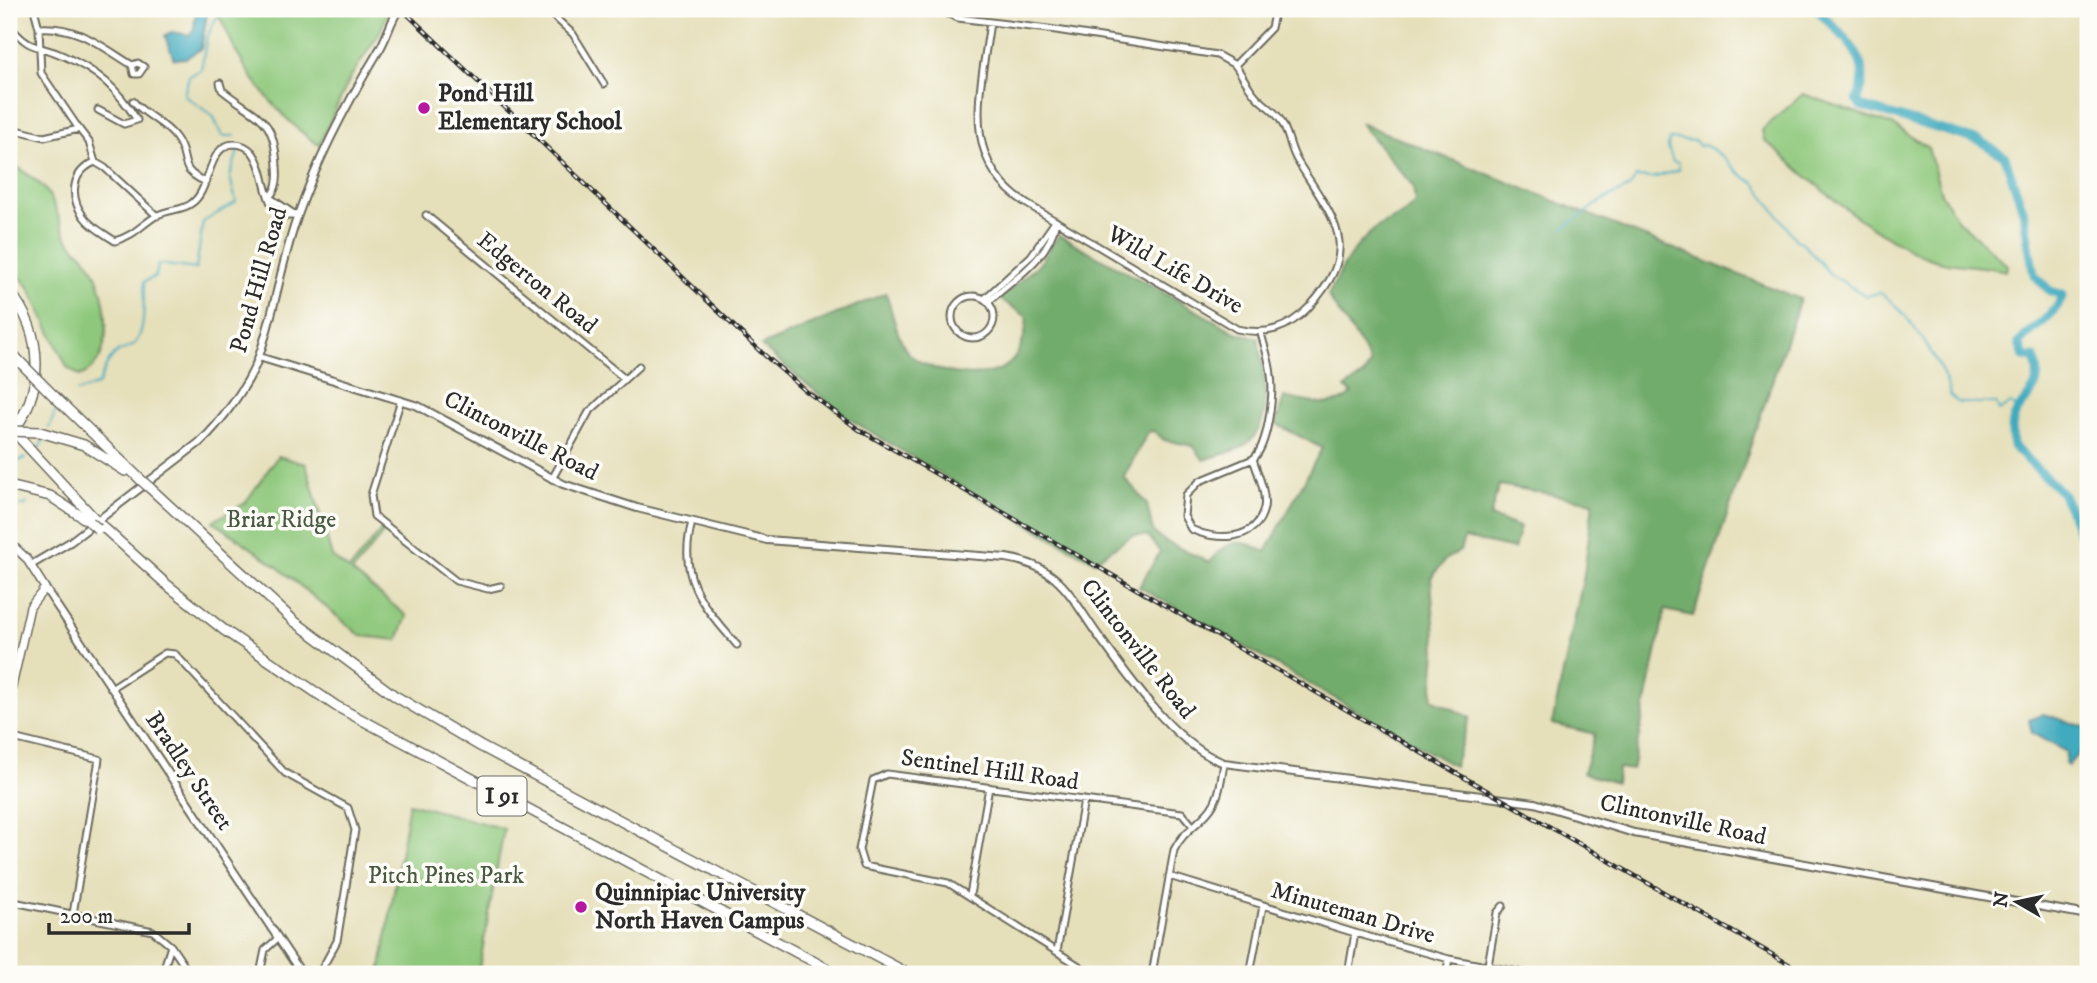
<svg xmlns="http://www.w3.org/2000/svg" width="2097" height="983" font-family="'IM FELL DW Pica',serif">
<style>
.green{fill:#8ec87c;stroke:#5c7a54;stroke-width:2}
.forest{fill:#72ac6c;stroke:#4e6c4c;stroke-width:2}
.water{fill:#3faabe;stroke:#356a74;stroke-width:2}
.lines{fill:none;stroke-linecap:round;stroke-linejoin:round}
.stream{stroke:#3faabe;stroke-width:2}
.river{stroke:#3faabe;stroke-width:9}
.minor-casing{stroke:#6c6a5d;stroke-width:9}
.tertiary-casing{stroke:#6c6a5d;stroke-width:10}
.secondary-casing{stroke:#6c6a5d;stroke-width:10}
.motorway-casing{stroke:#6c6a5d;stroke-width:12}
.minor{stroke:#fff;stroke-width:5}
.tertiary{stroke:#fff;stroke-width:6}
.secondary{stroke:#fff;stroke-width:7}
.motorway{stroke:#fff;stroke-width:9}
.rail-casing{stroke:#2b2b2b;stroke-width:4.5}
.rail{stroke:#fdfcf7;stroke-width:2;stroke-dasharray:5;stroke-linecap:butt}
.motorway-bridge-casing{stroke:#6c6a5d;stroke-width:12;stroke-linecap:butt}
.motorway-bridge{stroke:#fff;stroke-width:9}
.poi-dot{fill:#b5179e;stroke:#fdfcf7;stroke-width:2.5}
.labels{text-anchor:middle;dominant-baseline:central;stroke-width:7;stroke-linejoin:round;paint-order:stroke}
.shield{fill:#fdfcf7;stroke:#6a6a68;stroke-width:2}
.shield-label{font-size:23px;font-weight:bold;fill:#2b2b2b}
.poi-label{font-size:24px;font-weight:bold;fill:#2b2b2b;stroke:#fdfcf7;text-anchor:start}
.street-label{font-size:24px;fill:#2b2b2b;stroke:#fdfcf7}
.park-label{font-size:24px;fill:#495a43;stroke:#fdfcf7}
</style>
<rect width="100%" height="100%" fill="#fdfcf7"/>
<filter id="ink" filterUnits="userSpaceOnUse"><feTurbulence type="fractalNoise" baseFrequency=".0143" numOctaves="2"/><feDisplacementMap in="SourceGraphic" scale="14" xChannelSelector="R" yChannelSelector="G"/><feConvolveMatrix kernelMatrix="1 2 1 2 8 2 1 2 1" color-interpolation-filters="sRGB"/></filter>
<filter id="wash" filterUnits="userSpaceOnUse"><feTurbulence type="fractalNoise" baseFrequency=".00686" numOctaves="4" result="noise"/><feDisplacementMap in="SourceGraphic" scale="28" xChannelSelector="R" yChannelSelector="G"/><feGaussianBlur stdDeviation="1.57" result="paint"/><feColorMatrix in="noise" values="0 0 0 0 0 0 0 0 0 0 0 0 0 0 0 0 0 1.4 0 .05"/><feComposite in="paint" operator="in"/></filter>
<g filter="url(#wash)">
<rect width="100%" height="100%" fill="#e5dfba"/>
<path class="green" d="M 214,9 L 389,9 L 380,32 L 350,78 L 319,145 C 289,126 257,88 239,57 C 229,40 226,24 214,9 Z
M 1803,94 L 1895,126 L 1928,148 L 1941,193 L 1958,220 L 2007,265 L 2006,271 C 1979,264 1951,267 1926,257 C 1863,230 1815,183 1764,140 L 1762,130 Z
M 9,162 C 20,169 35,178 44,188 C 55,200 59,222 66,236 C 72,247 85,254 91,265 C 108,294 118,361 80,376 L 67,367 L 29,287 L 9,265 Z
M 278,456 L 306,464 L 332,557 L 349,570 L 382,529 L 385,531 L 352,572 L 407,616 L 398,640 L 361,636 L 275,565 L 213,521 L 245,503 Z
M 409,803 L 504,829 L 478,974 L 380,974 Z"/>
<path class="forest" d="M 1360,123 L 1800,299 L 1693,616 L 1665,610 L 1632,770 L 1618,768 L 1616,783 L 1583,773 L 1595,734 L 1552,724 L 1584,575 L 1593,502 L 1499,485 L 1490,517 L 1520,527 L 1514,549 L 1464,538 L 1460,551 L 1446,559 L 1431,578 L 1436,651 L 1432,699 L 1470,717 L 1454,766 L 1139,587 L 1160,552 L 1148,536 L 1133,535 L 1094,561 L 970,492 L 846,417 L 761,346 L 886,293 C 892,310 896,335 906,350 C 924,374 989,385 1011,362 C 1022,350 1026,332 1027,317 L 1000,299 L 1040,263 L 1059,235 L 1235,332 L 1258,338 C 1264,373 1278,428 1240,448 C 1229,453 1215,456 1204,460 L 1193,446 L 1164,440 L 1154,431 L 1148,432 L 1124,477 L 1147,504 L 1153,532 L 1166,542 L 1209,562 C 1229,540 1239,537 1266,552 L 1322,448 L 1276,424 L 1284,397 C 1302,401 1339,411 1352,393 L 1345,388 L 1364,375 L 1370,364 C 1364,345 1339,315 1328,296 C 1341,270 1351,248 1375,229 C 1391,217 1400,221 1415,202 L 1413,186 Z"/>
<path class="water" d="M 196,9 L 208,9 L 201,49 L 186,58 L 174,59 L 165,36 L 171,32 L 190,35 L 194,29 Z
M 2043,714 L 2088,728 L 2088,741 L 2068,766 L 2065,764 L 2066,752 L 2032,733 L 2029,720 Z"/>
<g class="lines">
<path class="stream" d="M 220,10 L 207,37 L 201,70 L 189,76 L 184,95 L 213,116 L 222,136 L 235,136
M 1564,228 L 1603,200 L 1630,187 L 1636,177 L 1652,178 L 1679,170 L 1679,163 L 1673,162 L 1668,147 L 1669,139 L 1696,141 L 1699,146 L 1704,145 C 1725,153 1735,175 1755,183 L 1796,240 L 1802,242 L 1830,274 L 1866,296 L 1880,293 C 1904,307 1946,368 1950,396 L 1959,403 L 1996,403 L 1999,411 L 2009,404 L 2021,409
M 77,392 L 99,384 C 102,373 109,357 120,351 C 127,348 134,347 138,339 C 146,323 143,299 144,282 L 156,276 L 158,264 L 196,269 L 203,222 L 236,202 L 230,177 L 238,151
M 49,428 L 56,410
M 38,449 L 44,440
M 16,480 L 13,469 L 16,462 L 26,458
M 9,505 L 24,506 L 27,503"/>
<path class="river" d="M 1817,9 C 1842,37 1877,59 1857,101 L 1861,106 L 1980,141 L 2005,157 L 2023,210 L 2034,275 L 2050,291 L 2063,295 C 2055,317 2034,326 2019,343 L 2024,357 L 2034,357 C 2046,391 2023,396 2014,418 C 2011,426 2012,437 2013,446 L 2063,494 L 2088,552"/>
</g>
</g>
<g filter="url(#ink)">
<g class="lines">
<defs>
<path id="minor" d="M 34,9 L 39,28 L 41,73 L 79,129
M 546,9 L 573,34 L 604,84
M 937,9 L 958,18 L 1056,30 L 1217,55 L 1235,65
M 990,22 C 981,91 958,160 1027,204 L 1237,329 C 1266,336 1288,329 1309,307 C 1364,247 1334,220 1298,162 C 1289,148 1289,131 1279,118 C 1273,109 1263,104 1256,96 C 1248,87 1242,75 1235,65
M 9,25 C 32,53 36,43 64,56 C 99,72 117,88 137,120 L 124,124 L 98,110
M 39,28 C 77,25 101,46 132,65 L 138,63 L 144,67 L 139,74 L 134,74 L 132,65
M 1235,65 L 1271,28 L 1275,9
M 9,81 L 9,107
M 220,83 L 222,90 C 258,119 274,115 277,166 C 278,177 278,189 269,197
M 133,101 C 145,116 165,122 176,138 C 191,159 176,169 206,182
M 9,128 L 44,137 L 79,129 L 89,142 L 95,162
M 269,197 L 297,216
M 426,215 L 625,379
M 157,216 L 105,168 L 95,162 C 71,172 69,197 84,217 C 91,227 105,234 115,241 C 135,235 140,226 156,216 C 167,209 183,211 192,203 C 211,190 207,145 234,144 C 242,144 248,147 253,153 C 265,169 263,193 274,209 L 285,216 L 297,216
M952 317a21 21 0 1 1 42 0a21 21 0 1 1-42 0Z
M 984,299 L 1031,256 L 1054,223
M 988,302 C 1014,279 1050,258 1056,221
M 401,400 L 371,495 L 374,516 L 456,581 L 488,589 L 501,586
M 1253,459 C 1257,472 1267,493 1264,508 C 1257,542 1215,541 1191,529 L 1184,516 L 1186,495 L 1200,481 Z
M 1253,459 C 1268,446 1274,395 1271,375 C 1270,361 1264,346 1261,333
M 552,479 L 589,412 L 639,366
M 692,522 C 677,578 702,605 737,645
M 111,688 L 165,653 L 175,654 L 285,773 L 348,808 L 355,830 L 342,911 L 337,941 L 319,974
M 9,737 L 99,759 L 73,914
M 1169,876 L 1355,933 L 1449,959 L 1529,974
M 970,895 L 989,787
M 9,901 L 153,931 L 171,946 L 190,974
M 1057,951 L 1084,800
M 1488,965 L 1497,913 L 1503,906
M 162,974 L 171,946
M 260,974 L 265,950 L 278,938
M 1092,974 L 948,883 L 864,866 L 859,850 L 873,780 L 887,774 L 1182,813 L 1192,825
M 1152,974 L 1174,850 C 1182,833 1196,826 1208,812 C 1220,799 1221,780 1224,763
M 1250,974 L 1263,906
M 1348,974 L 1355,933
M 1446,974 L 1449,959"/>
<path id="tertiary" d="M 259,357 L 418,406 L 563,484 L 637,508 L 767,540 L 1006,558 C 1059,566 1069,594 1097,634 C 1129,677 1173,744 1224,763 L 1535,803 L 1634,833 L 2088,915
M 31,565 L 70,542 L 200,442 C 220,424 249,384 258,359 C 275,312 281,262 298,215 C 318,158 347,103 378,52 C 387,38 390,22 399,9
M 45,588 L 302,974"/>
<path id="secondary" d="M 9,542 L 26,558 L 45,588 L 30,607 L 9,700"/>
<path id="motorway" d="M 9,291 C 45,334 45,394 9,436
M 9,350 L 22,364
M 54,396 L 142,481
M 40,432 L 84,445 L 125,471
M 17,435 L 94,518
M 9,486 L 50,496 L 90,522
M 150,488 L 294,621 L 395,696 L 480,746 L 909,974
M 102,526 L 166,584 L 224,630 L 336,706 L 837,974"/>
</defs>
<use href="#minor" class="minor-casing"/>
<use href="#tertiary" class="tertiary-casing"/>
<use href="#secondary" class="secondary-casing"/>
<use href="#motorway" class="motorway-casing"/>
<use href="#minor" class="minor"/>
<use href="#tertiary" class="tertiary"/>
<use href="#secondary" class="secondary"/>
<use href="#motorway" class="motorway"/>
<defs>
<path id="rail" d="M 402,9 L 761,352 L 806,391 L 858,429 L 1806,974"/>
</defs>
<use href="#rail" class="rail-casing"/>
<use href="#rail" class="rail"/>
<defs>
<path id="motorway-bridge" d="M 22,364 L 54,396
M 9,431 L 40,432
M 142,481 L 150,488
M 90,522 L 98,529"/>
</defs>
<use href="#motorway-bridge" class="motorway-bridge-casing"/>
<use href="#motorway-bridge" class="motorway-bridge"/>
</g>
</g>
<g class="poi-dot">
<circle cx="424" cy="108" r="7"/>
<circle cx="581" cy="907" r="7"/>
</g>
<g class="labels">
<rect class="shield" x="477.5" y="776.5" width="49" height="39" rx="5"/>
<g class="shield-label">
<text x="502" y="796">I 91</text>
</g>
<g class="poi-label">
<text x="438" y="94">Pond Hill<tspan x="438" dy="28">Elementary School</tspan></text>
<text x="595" y="893">Quinnipiac University<tspan x="595" dy="28">North Haven Campus</tspan></text>
</g>
<g class="street-label">
<text transform="translate(1175 270) rotate(30)">Wild Life Drive</text>
<text transform="translate(259 280) rotate(-74)">Pond Hill Road</text>
<text transform="translate(537 283) rotate(39)">Edgerton Road</text>
<text transform="translate(521 436) rotate(27)">Clintonville Road</text>
<text transform="translate(1138 649) rotate(52)">Clintonville Road</text>
<text transform="translate(990 770) rotate(8)">Sentinel Hill Road</text>
<text transform="translate(189 771) rotate(56)">Bradley Street</text>
<text transform="translate(1683 820) rotate(12)">Clintonville Road</text>
<text transform="translate(1353 913) rotate(16)">Minuteman Drive</text>
</g>
<g class="park-label">
<text x="281" y="520">Briar Ridge</text>
<text x="446" y="876">Pitch Pines Park</text>
</g>
</g>
<rect width="2097" height="983" fill="none" stroke="#fdfcf7" stroke-width="35"/>
<g transform="translate(2017 902) rotate(279)" stroke="#fdfcf7" stroke-width="5" paint-order="stroke">
<path d="M0-5L12 26L0 18L-12 26Z" fill="#2b2b2b"/>
<text y="-10" font-size="19" font-weight="bold" text-anchor="middle" fill="#2b2b2b">N</text>
</g>
<path d="M49 923v10h140v-10" fill="none" stroke="#2b2b2b" stroke-width="3.5"/>
<text x="60" y="923" font-size="21" fill="#2b2b2b" stroke="#fdfcf7" stroke-width="5" paint-order="stroke">200 m</text>
</svg>
